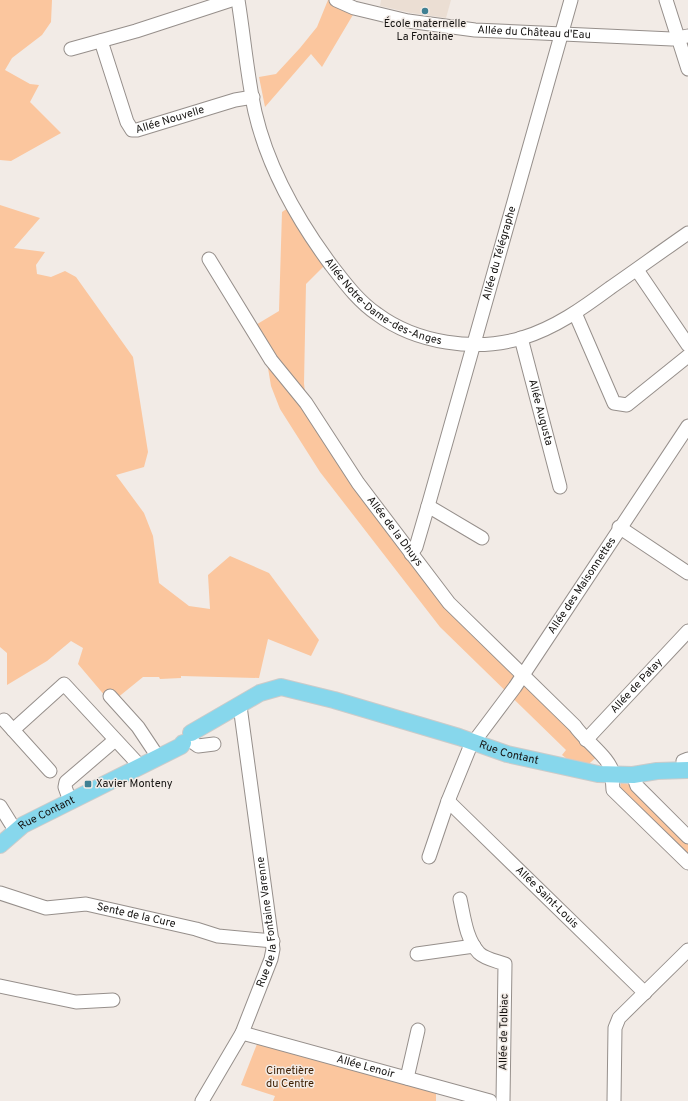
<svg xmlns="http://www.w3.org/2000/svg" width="688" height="1101" font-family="Overpass,sans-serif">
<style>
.built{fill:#ebded3}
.green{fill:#fbc69e}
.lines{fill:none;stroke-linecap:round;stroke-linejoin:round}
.minor-casing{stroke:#968f8b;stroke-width:15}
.major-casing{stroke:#cbcbca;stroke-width:18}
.minor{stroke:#fff;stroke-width:13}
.major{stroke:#87d7ec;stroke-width:16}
.poi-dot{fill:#3f8093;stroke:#f2ebe6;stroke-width:1.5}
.labels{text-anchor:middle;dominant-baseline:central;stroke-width:3;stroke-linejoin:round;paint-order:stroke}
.poi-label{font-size:11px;fill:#141210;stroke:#f2ebe6}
.street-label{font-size:11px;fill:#141210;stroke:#f2ebe6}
.park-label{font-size:11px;fill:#3f2105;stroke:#f2ebe6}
</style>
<rect width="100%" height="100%" fill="#f2ebe6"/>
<path class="built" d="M 381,0 L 451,0 L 446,18 L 411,13 L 380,6 Z"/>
<path class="green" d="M 0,0 L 52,0 L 51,22 L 42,35 L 12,58 L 5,70 L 30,84 L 39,85 L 30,102 L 61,133 L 11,161 L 0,160 Z
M 328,0 L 336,0 L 357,8 L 322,67 L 311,54 L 265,107 L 259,77 L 276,74 L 300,48 L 317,27 Z
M 0,205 L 40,218 L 14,248 L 45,252 L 36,265 L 37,274 L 51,277 L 65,271 L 76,277 L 133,357 L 148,452 L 144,467 L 116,475 L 144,513 L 153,536 L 159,583 L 189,606 L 210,609 L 208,575 L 230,556 L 269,573 L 319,640 L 311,656 L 268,639 L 259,678 L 181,676 L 181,678 L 160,679 L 159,677 L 143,677 L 111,703 L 78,664 L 83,648 L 71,641 L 47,661 L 7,685 L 7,653 L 0,647 Z
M 291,206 L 328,262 L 306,284 L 304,383 L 306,403 L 449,603 L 600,754 L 582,770 L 562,755 L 566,750 L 440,627 L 320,472 L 280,409 L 271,386 L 267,362 L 254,326 L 279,311 L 282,212 Z
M 621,783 L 637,786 L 688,837 L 688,856 L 620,788 Z
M 257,1044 L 436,1093 L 436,1101 L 273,1101 L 275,1096 L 241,1085 Z"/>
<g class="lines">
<defs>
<g id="minor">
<path id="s1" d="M 238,0 C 244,37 247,75 255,112 C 268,168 297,219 331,265 C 345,283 358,301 377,314 C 416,343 475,352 522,338 C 555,328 583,308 610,288 C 636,270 662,251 688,233"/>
<path id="s2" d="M 336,0 L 354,8 L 408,21 L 475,30 L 672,39 L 688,36"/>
<path d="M 666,0 L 688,69"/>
<path id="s3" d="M 101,41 L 127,122 L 132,130 L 137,130 L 235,100 L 253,97"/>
<path d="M 71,49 L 136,31 L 231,0"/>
<path id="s4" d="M 209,259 L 271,360 L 306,403 L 358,483 L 449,603 L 575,726 C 584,740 612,759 613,775"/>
<path d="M 637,270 L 688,345"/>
<path d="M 575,313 L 614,403 L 627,405 L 688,356"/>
<path id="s5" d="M 521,338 L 560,487"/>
<path d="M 428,506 L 482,538"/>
<path d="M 619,527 L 688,573"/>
<path id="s6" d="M 411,554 L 416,547 L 428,506 L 571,0"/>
<path d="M 110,696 L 138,727 L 156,754"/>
<path d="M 4,720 L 50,771"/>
<path d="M 13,730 L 64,684 L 140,766"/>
<path id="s7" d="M 586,740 L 688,631"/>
<path d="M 191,741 L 198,746 L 214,744"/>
<path d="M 683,761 L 688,759"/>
<path d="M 612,775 L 613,790 L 688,863"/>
<path d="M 633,775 L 637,786 L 688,837"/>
<path d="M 70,801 L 65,787 L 66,782 L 115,740"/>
<path id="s8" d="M 448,801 L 645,993"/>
<path d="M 0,806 L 15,830"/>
<path id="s9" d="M 429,857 L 448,801 L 470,747 L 515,687 L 688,426"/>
<path id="s10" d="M 0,893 L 46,908 L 86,904 L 196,929 L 218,936 L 273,941"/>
<path d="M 460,899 C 464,917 466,939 479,953 C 485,959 497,961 505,964 L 503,1101"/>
<path d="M 417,954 L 474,946"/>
<path d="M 0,986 L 76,1002 L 113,1000"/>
<path id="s11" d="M 242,1033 L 490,1101"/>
<path d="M 407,1078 L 418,1030"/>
<path id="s12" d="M 202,1101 L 242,1033 L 271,959 L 273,949 L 240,706"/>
<path d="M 614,1101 L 615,1028 L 619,1018 L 688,950"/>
</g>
<g id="major">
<path id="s13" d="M 191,733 L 260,693 L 281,687 L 334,700 L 459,737 L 507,754 L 598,774 L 633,775 L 657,771 L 688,770"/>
<path id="s14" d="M 0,845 L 23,825 L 181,746 L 183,743"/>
</g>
</defs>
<use href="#minor" class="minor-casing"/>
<use href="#major" class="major-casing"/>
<use href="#minor" class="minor"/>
<use href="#major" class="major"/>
</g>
<g class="poi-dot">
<circle cx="425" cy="11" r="4"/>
<rect x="84" y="780" width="8" height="8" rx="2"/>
</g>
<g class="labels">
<g class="poi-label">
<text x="425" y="24">École maternelle<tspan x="425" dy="13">La Fontaine</tspan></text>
<text x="96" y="784" text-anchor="start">Xavier Monteny</text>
</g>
<g class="street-label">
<text stroke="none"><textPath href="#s2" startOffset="202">Allée du Château d'Eau</textPath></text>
<text stroke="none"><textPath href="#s3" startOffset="134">Allée Nouvelle</textPath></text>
<text stroke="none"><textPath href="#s6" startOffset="314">Allée du Télégraphe</textPath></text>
<text stroke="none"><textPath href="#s1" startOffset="351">Allée Notre-Dame-des-Anges</textPath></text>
<text stroke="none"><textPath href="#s5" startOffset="77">Allée Augusta</textPath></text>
<text stroke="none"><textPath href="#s4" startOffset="330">Allée de la Dhuys</textPath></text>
<text stroke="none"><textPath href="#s9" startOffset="314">Allée des Maisonnettes</textPath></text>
<text stroke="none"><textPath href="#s7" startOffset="74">Allée de Patay</textPath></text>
<text stroke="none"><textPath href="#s13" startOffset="339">Rue Contant</textPath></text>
<text stroke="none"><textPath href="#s14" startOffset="57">Rue Contant</textPath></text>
<text stroke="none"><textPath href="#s8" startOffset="138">Allée Saint-Louis</textPath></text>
<text stroke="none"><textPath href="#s10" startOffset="140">Sente de la Cure</textPath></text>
<text stroke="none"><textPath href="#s12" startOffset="195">Rue de la Fontaine Varenne</textPath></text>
<text transform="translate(504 1032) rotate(-89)">Allée de Tolbiac</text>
<text stroke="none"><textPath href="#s11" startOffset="128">Allée Lenoir</textPath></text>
</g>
<g class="park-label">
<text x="290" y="1071">Cimetière<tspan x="290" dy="13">du Centre</tspan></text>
</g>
</g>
</svg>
